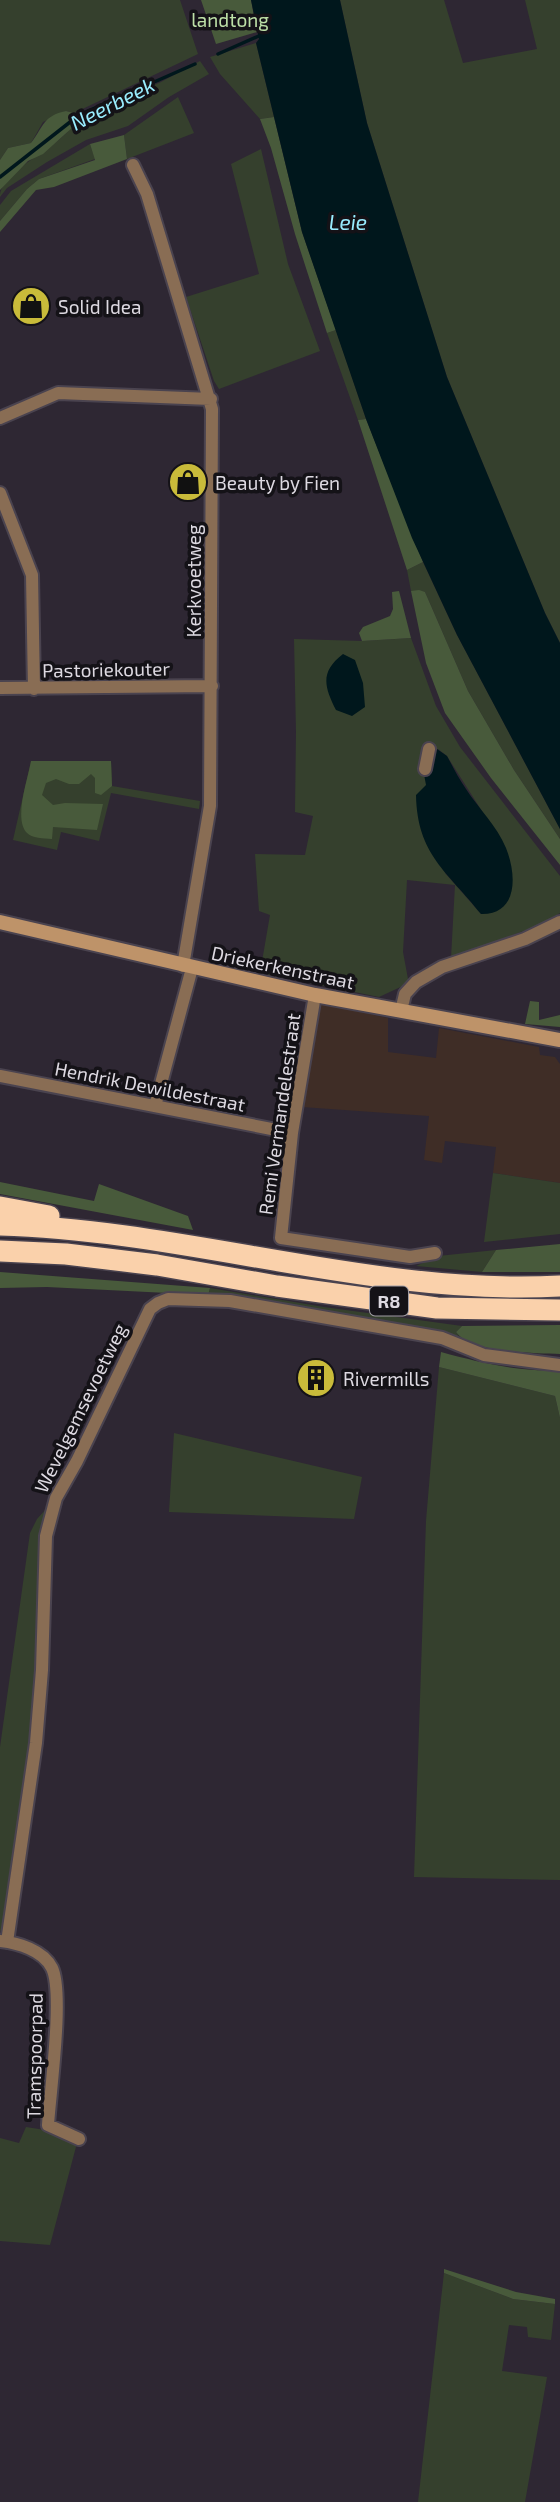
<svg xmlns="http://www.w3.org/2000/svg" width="560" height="2502" font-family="'Exo 2',sans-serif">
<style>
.commercial{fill:#3f2d26}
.green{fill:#35402d;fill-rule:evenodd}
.forest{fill:#485a3b}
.water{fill:#00171c}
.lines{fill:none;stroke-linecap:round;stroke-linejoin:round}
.stream{stroke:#00171c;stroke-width:3.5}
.street-casing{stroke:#4a434f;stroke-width:16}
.secondary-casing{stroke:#4a434f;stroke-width:18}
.highway-casing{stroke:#4a434f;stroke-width:24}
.street{stroke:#896d54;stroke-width:12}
.secondary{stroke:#be9369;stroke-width:14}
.highway{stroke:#fad1ab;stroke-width:21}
.labels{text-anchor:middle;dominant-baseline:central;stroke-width:7;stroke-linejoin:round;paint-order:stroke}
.shield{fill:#141217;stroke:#a19da4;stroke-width:2}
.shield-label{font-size:18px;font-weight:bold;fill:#ddd9e1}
.park-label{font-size:19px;fill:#bde0a7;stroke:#141217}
.poi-label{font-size:19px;fill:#ddd9e1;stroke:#141217;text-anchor:start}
.street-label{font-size:19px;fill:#ddd9e1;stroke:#141217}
.water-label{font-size:21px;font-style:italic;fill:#99ecfe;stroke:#141217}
</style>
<rect width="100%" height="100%" fill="#2e2733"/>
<path class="commercial" d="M 318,1003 L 388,1018 L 388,1052 L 436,1058 L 439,1028 L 539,1047 L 540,1055 L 555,1057 L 560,1064 L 560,1183 L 493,1173 L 496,1147 L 445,1141 L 442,1163 L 424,1160 L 429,1116 L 302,1107 Z"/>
<path class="green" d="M 0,0 L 180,0 L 198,54 L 74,113 L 66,111 L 43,122 L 31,143 L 8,148 L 0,160 Z
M 340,0 L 444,0 L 463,63 L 537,49 L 525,0 L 560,0 L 560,643 L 545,613 L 447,377 L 367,123 Z
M 256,43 L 274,117 L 260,119 L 220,74 L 210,57 Z
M 200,61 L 209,74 L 169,97 L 128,126 L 86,140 L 47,162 L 7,188 L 0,197 C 0,169 63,148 76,120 L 161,82 Z
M 178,97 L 194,133 L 127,159 L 124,135 Z
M 90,144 L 95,159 L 39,179 L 27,189 L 0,221 L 0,205 L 11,191 Z
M 261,149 L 288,264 L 320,351 L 219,389 L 214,381 L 186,297 L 259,274 L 231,164 Z
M 336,330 L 366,419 L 358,420 L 327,333 Z
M 423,562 L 457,635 L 560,829 L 560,839 L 514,770 L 468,691 L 425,592 L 411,591 L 407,570 Z
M 411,638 L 436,706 L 460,747 L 560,876 L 560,913 L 537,926 L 451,958 L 455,885 L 407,880 L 403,952 L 408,979 L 407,984 L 379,997 L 260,973 L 270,915 L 259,911 L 255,854 L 305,855 L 313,816 L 295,812 L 296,732 L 294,639 L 362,641 ZM 438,749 L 447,756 L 506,849 L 481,914 L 445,873 L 424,771 Z
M 31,761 L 111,761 L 112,786 L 200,801 L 199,809 L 111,793 L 99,841 L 61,832 L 57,850 L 13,840 Z
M 493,1173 L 560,1183 L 560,1234 L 484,1242 Z
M 496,1250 L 482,1272 L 416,1266 L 438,1256 Z
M 210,1288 L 324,1307 L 462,1326 L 456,1332 L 460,1338 L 406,1325 L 208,1295 Z
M 439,1367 L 555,1396 L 560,1418 L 560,1880 L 414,1877 L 426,1521 Z
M 174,1433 L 362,1477 L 354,1519 L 169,1512 Z
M 47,1508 L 42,1525 L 36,1700 L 22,1816 L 3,1929 L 0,1931 L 0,1747 L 30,1533 L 37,1519 Z
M 26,2127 L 45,2130 L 77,2143 L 50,2245 L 0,2241 L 0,2138 L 19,2143 Z
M 444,2273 L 513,2299 L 555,2304 L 551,2340 L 528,2337 L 527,2327 L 509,2325 L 502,2371 L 547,2377 L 525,2502 L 418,2502 Z"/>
<path class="forest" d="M 201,0 L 251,0 L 257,32 L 216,44 Z
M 66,111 L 74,113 L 76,120 L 73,127 L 43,154 L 28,161 L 0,190 L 0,160 L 8,148 L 31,143 C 44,126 43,116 66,111 Z
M 274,117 L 302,232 L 336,330 L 327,333 L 295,234 L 271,148 L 260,119 Z
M 124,135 L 127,159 L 54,187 L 36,190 L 0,232 L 0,221 L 27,189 L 39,179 L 95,160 L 90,144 Z
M 366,419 L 423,562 L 407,570 L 358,420 Z
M 419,590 L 425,592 L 468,691 L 514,770 L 560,839 L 560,865 L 491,778 L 445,713 L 426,663 L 411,591 Z
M 399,591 L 411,638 L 362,641 L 359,633 L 363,627 L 390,616 L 393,609 L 392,592 Z
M 31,761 L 111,761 L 112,786 L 101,795 L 95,793 L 95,778 L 91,774 L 79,784 L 69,784 L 56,779 L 46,783 L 42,795 L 53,805 L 65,803 L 103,804 L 97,830 L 53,827 L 52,839 C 44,838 32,839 26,832 C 14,817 28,779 31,761 Z
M 530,1001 L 539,1002 L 539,1020 L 560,1015 L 560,1027 L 525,1024 Z
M 0,1182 L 94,1201 L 99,1184 L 188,1216 L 193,1230 L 0,1194 Z
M 560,1244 L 560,1272 L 482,1272 L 496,1250 Z
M 0,1272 L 210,1288 L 208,1295 L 47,1287 L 0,1288 Z
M 560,1325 L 560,1354 C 535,1353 470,1353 456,1332 L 462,1326 Z
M 441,1352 C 482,1363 518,1372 560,1370 L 560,1418 L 555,1396 L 439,1367 Z
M 444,2269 L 516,2292 L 555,2299 L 555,2304 L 513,2299 L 444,2273 Z"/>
<path class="water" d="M 251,0 L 340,0 L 367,123 L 447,377 L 545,613 L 560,643 L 560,829 L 457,635 L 412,538 L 366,419 L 302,232 L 256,43 L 259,39 Z
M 343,654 L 355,660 L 363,683 L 365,707 L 352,716 L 336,710 C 324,686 320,672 343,654 Z
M 428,748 L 437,749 L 447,756 C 453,767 459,779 466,789 C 479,809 497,826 506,848 C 517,875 518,915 481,914 C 448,872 417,855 416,795 L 426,785 L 423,769 Z"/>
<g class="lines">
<path class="stream" d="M 218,54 L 261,35
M 0,177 L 79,115 L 195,64"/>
<defs>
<path id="street" d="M 133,165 L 147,194 L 212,409 L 210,806 L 183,966
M 0,418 L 58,393 L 211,399
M 0,493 L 32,575 L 34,689
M 0,688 L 212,686
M 425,769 L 429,749
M 315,995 L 292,1133 L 281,1238 L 410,1257 L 435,1253
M 401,1011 L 405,994 L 416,982 L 442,967 L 525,939 L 560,922
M 0,1076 L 292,1133
M 155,1106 L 192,968
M 0,1941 C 18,1943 43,1950 52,1968 C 64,1993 50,2093 48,2125 L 79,2139
M 7,1942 L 36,1743 L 42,1670 L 46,1536 L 56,1498 L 77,1461 L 150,1309 L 158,1303 L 168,1299 L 230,1301 L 442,1338 L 484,1355 L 560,1365"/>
<path id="secondary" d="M 0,922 L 315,995 L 560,1040"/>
<path id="highway" d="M 0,1207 L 49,1216
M 0,1225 C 188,1230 371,1296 560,1286
M 0,1251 L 66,1254 L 157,1265 L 277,1286 L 437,1308 L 560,1310"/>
</defs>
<use href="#street" class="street-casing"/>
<use href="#secondary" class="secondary-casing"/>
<use href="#highway" class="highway-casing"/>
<use href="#street" class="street"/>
<use href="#secondary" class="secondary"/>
<use href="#highway" class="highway"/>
</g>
<defs>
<symbol id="shop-disc" viewBox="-11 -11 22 22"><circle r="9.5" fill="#c9bb3a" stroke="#141217"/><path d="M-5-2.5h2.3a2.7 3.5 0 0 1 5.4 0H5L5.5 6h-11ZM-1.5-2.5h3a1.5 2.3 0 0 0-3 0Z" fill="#111"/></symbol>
<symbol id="building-disc" viewBox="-11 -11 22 22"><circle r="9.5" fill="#c9bb3a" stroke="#141217"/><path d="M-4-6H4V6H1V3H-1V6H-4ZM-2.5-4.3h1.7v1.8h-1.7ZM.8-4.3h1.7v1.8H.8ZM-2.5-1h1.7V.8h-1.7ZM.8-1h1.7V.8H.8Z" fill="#111"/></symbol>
</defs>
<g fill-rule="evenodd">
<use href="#shop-disc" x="9" y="284" width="44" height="44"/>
<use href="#shop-disc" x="166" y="460" width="44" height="44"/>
<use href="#building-disc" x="294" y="1356" width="44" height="44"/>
</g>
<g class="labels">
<rect class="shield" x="370" y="1286.5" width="38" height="29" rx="5"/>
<g class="shield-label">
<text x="389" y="1301">R8</text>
</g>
<g class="park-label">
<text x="230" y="19">landtong</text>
</g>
<g class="poi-label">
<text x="58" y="306">Solid Idea</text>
<text x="215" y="482">Beauty by Fien</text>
<text x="343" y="1378">Rivermills</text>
</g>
<g class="street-label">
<text transform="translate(193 581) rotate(-90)">Kerkvoetweg</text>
<text transform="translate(106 669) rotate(-1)">Pastoriekouter</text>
<text transform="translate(283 967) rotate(12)">Driekerkenstraat</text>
<text transform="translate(150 1086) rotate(11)">Hendrik Dewildestraat</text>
<text transform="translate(279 1114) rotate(-82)">Remi Vermandelestraat</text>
<text transform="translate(80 1408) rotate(-64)">Wevelgemsevoetweg</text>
<text transform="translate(34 2056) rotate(-89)">Tramspoorpad</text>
</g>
<g class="water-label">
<text transform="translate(112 103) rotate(-27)">Neerbeek</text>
<text x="348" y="221">Leie</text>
</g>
</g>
</svg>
